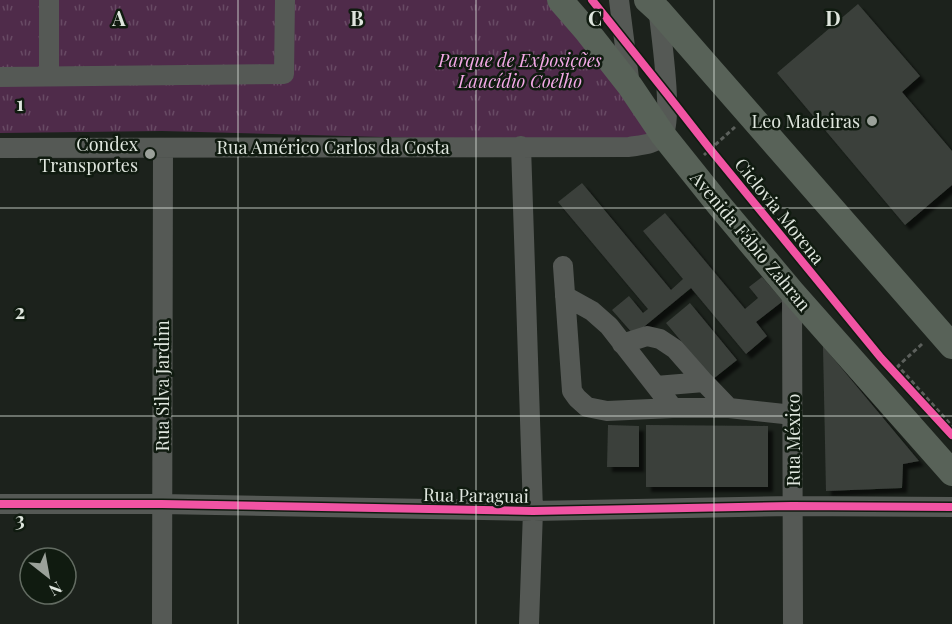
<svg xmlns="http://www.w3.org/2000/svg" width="952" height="624" font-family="'Playfair Display',serif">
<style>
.grass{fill:url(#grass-tufts)}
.building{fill:#3b403b;filter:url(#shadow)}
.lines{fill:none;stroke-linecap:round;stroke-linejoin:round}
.path{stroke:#5c605c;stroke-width:3;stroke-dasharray:4.5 3;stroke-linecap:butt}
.minor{stroke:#555955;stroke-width:20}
.major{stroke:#586258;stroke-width:26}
.cycleway-casing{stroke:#101b10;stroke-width:11}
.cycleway{stroke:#f153a3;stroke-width:8}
.grid{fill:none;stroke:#dfe6de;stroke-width:1.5;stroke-opacity:0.55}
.poi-dot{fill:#9ba19a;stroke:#101b10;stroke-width:2}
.labels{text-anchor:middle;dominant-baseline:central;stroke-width:5;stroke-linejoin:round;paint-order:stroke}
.park-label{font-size:18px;font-style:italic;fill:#f4a9e7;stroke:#101b10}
.poi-label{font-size:18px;fill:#dfe6de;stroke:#101b10;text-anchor:end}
.street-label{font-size:18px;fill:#dfe6de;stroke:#101b10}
.grid-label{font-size:20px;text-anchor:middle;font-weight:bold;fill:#dfe6de;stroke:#101b10;stroke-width:5;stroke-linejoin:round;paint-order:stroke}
</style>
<defs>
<pattern id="grass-tufts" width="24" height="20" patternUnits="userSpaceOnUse" patternTransform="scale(1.5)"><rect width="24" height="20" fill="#4f2b4a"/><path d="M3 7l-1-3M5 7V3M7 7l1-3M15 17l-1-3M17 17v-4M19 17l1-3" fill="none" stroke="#684a64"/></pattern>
<filter id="shadow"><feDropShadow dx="5" dy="5" stdDeviation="1.5" flood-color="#0009"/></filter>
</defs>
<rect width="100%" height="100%" fill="#1c221c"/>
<path class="grass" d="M 0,0 L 557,0 L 662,135 L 650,142 L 526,141 L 162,131 L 0,133 Z"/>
<path class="building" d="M 858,4 L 920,76 L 902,92 L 952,151 L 952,185 L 905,225 L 777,73 Z
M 582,183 L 671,290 L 683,279 L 643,231 L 665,213 L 745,309 L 758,298 L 749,287 L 762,277 L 783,301 L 756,322 L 767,336 L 746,354 L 691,288 L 634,335 L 612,310 L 629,296 L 643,313 L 648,309 L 558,202 Z
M 690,303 L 737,360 L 713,379 L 666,323 Z
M 823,346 L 919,461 L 903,464 L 902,488 L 826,491 Z
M 608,425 L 639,426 L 639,467 L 607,467 Z
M 646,425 L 768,426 L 768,487 L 646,487 Z"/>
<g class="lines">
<path class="path" d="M 704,155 L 735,127
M 922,344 L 898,366 L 952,426"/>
<path class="minor" d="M 49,0 L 49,76
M 619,0 L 630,86
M 0,77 L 284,74 L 285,0
M 521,146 L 533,511 L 529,624
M 0,148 L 629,147 C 640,145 655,145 663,135 C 674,119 660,28 658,6
M 563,266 L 572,391 L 577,398 L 587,407 L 607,411 L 673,408 L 729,408 L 793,415
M 792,292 L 793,624
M 565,296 L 592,311 L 609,326 L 673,408
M 622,344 L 647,336 L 660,339 L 675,349 L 704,382 L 729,408
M 656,386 L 704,382
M 0,504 L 162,504 L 533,511 L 792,506 L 952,507
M 162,624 L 163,148"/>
<path class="major" d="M 560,0 L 586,30 L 630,86 L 663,135 L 719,205 L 792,292 L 952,473
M 647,0 L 659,11 L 952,346"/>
<defs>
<path id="cycleway" d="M 592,0 L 667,94 L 710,149 L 881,358 L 952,435
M 0,504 L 162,504 L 533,511 L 792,506 L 952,507"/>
</defs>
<use href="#cycleway" class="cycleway-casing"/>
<use href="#cycleway" class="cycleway"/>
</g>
<path class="grid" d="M 238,0 L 238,624M 476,0 L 476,624M 714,0 L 714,624M 0,208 L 952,208M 0,416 L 952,416"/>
<g class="poi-dot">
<circle cx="872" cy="121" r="6"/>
<circle cx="150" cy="154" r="6"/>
</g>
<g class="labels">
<g class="park-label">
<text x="520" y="60">Parque de Exposições<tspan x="520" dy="21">Laucídio Coelho</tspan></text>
</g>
<g class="poi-label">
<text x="860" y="121">Leo Madeiras</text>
<text x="138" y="144">Condex<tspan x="138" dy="21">Transportes</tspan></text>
</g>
<g class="street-label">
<text x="333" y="147">Rua Américo Carlos da Costa</text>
<text transform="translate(780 211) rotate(51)">Ciclovia Morena</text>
<text transform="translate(751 241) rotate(50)">Avenida Fábio Zahran</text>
<text transform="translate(162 386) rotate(-90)">Rua Silva Jardim</text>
<text transform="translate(793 440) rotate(-90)">Rua México</text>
<text transform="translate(476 495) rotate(1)">Rua Paraguai</text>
</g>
</g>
<g class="grid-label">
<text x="119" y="26">A</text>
<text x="357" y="26">B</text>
<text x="595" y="26">C</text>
<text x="833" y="26">D</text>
<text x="20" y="111">1</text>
<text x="20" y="319">2</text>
<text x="20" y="527">3</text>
</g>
<g transform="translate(48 576) rotate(149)"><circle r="28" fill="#101b10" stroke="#636c62" stroke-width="1.5"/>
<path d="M0-4.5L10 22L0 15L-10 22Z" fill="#9ba19a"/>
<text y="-9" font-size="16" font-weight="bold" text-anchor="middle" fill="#dfe6de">N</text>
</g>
</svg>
